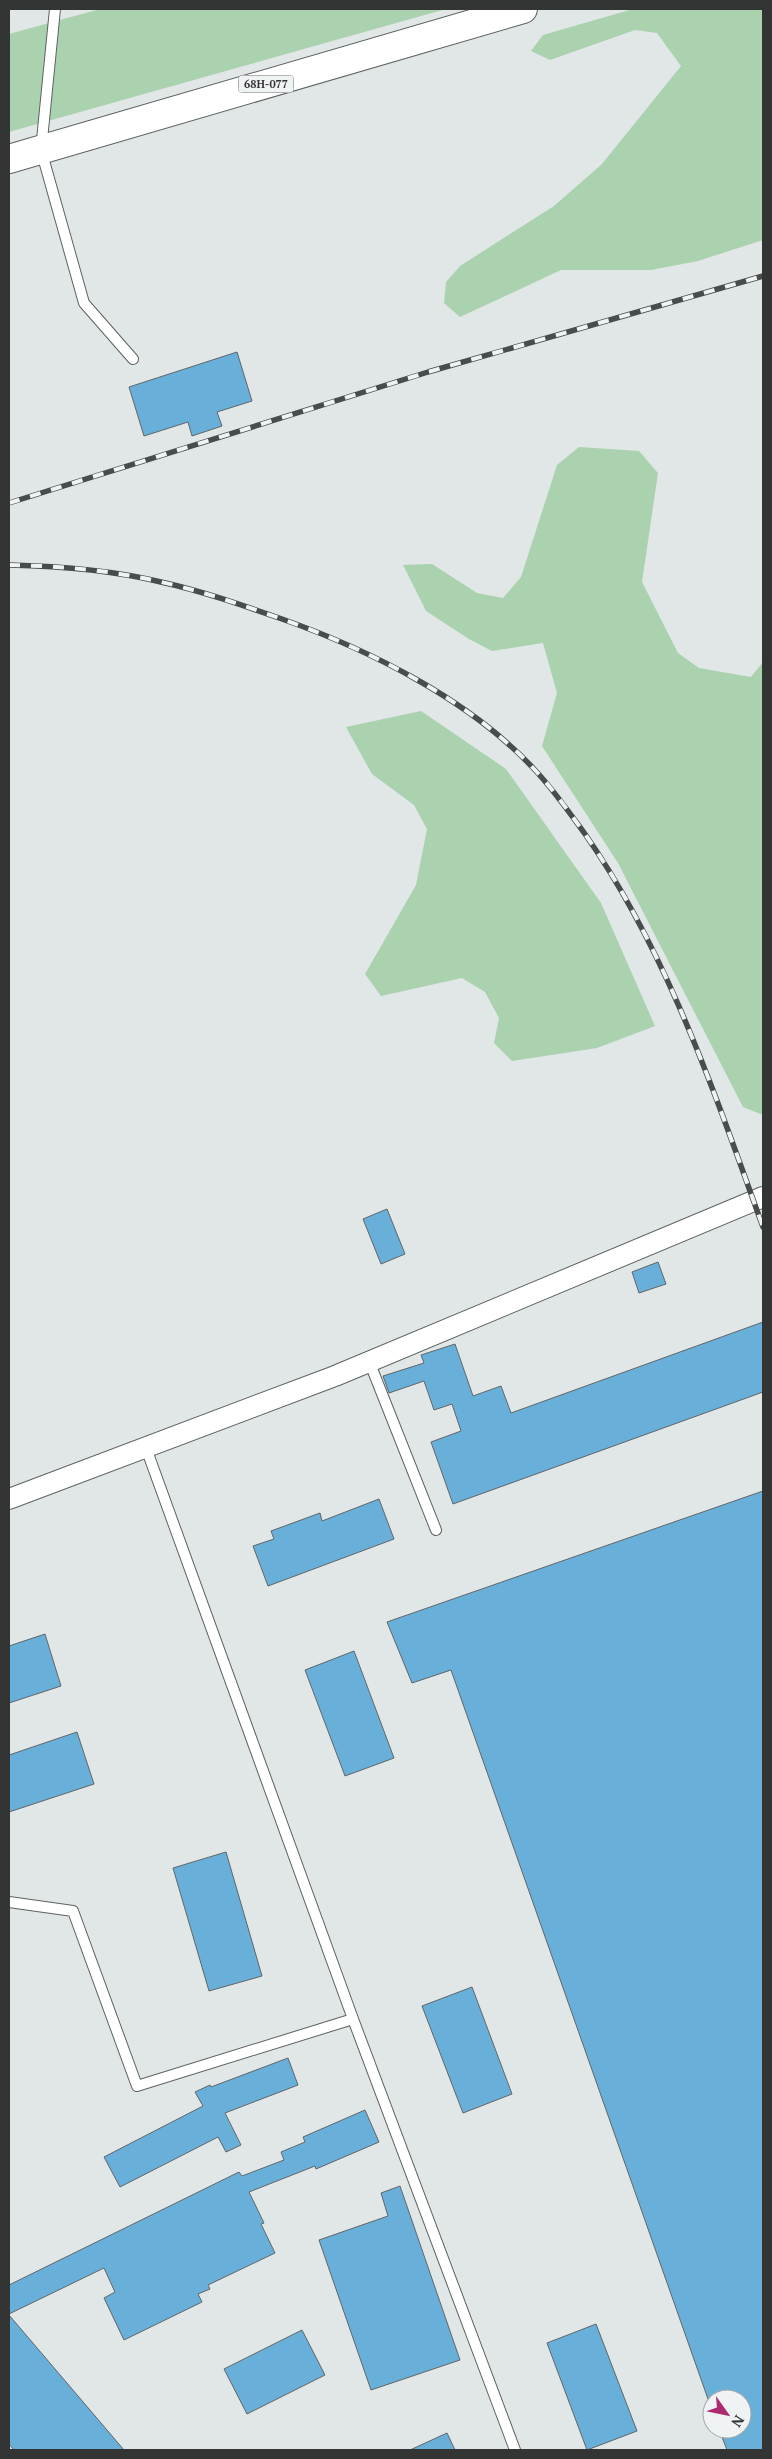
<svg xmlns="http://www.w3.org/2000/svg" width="772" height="2459" font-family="'PT Serif',serif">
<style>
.green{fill:#aad2ae}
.building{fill:#68b0da;stroke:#626567}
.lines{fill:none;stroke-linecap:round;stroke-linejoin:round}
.service-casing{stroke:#5d6161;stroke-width:12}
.minor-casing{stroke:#5d6161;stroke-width:22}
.primary-casing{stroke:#5d6161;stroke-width:30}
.service{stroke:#fff;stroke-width:10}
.minor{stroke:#fff;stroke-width:20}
.primary{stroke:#fff;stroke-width:28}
.rail-casing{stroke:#494c4c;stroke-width:5.5}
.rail{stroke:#eff3f4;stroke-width:4;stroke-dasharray:11;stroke-linecap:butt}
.labels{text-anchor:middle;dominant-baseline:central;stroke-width:4.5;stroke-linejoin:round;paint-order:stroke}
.shield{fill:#eff3f4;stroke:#6b6e6e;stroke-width:1}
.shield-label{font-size:11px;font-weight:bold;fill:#333535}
</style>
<rect width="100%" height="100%" fill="#e1e6e6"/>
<path class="green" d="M 100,9 L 446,9 L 9,132 L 9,34 Z
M 633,9 L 763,9 L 763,240 L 698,261 L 651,270 L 561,270 L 460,317 L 444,303 L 446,282 L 460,266 L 554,206 L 602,164 L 681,66 L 657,33 L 635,30 L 550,60 L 531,51 L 543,35 Z
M 579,447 L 639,451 L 658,473 L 642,582 L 678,653 L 699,668 L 751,677 L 763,662 L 763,1115 L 743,1107 L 618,863 L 542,746 L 557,693 L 543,643 L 492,651 L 469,639 L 426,611 L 403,565 L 432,564 L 477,593 L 503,598 L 521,577 L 557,465 Z
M 421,711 L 506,769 L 601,903 L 655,1026 L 597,1048 L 512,1061 L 494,1043 L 499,1018 L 485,992 L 462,978 L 381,996 L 365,974 L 416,885 L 427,829 L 414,805 L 372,774 L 346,727 Z"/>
<path class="building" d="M 237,352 L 252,401 L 217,412 L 222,426 L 192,436 L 188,422 L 144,436 L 129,387 Z
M 387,1209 L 405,1254 L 381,1264 L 363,1219 Z
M 658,1262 L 666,1284 L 639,1293 L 632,1272 Z
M 763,1322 L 763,1392 L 453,1504 L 431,1442 L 461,1431 L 452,1404 L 434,1410 L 424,1381 L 389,1393 L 383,1376 L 424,1363 L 421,1355 L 455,1344 L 473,1396 L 501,1386 L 511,1413 Z
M 763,1491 L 763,2450 L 727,2450 L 719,2429 L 742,2429 L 742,2399 L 708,2399 L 451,1670 L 412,1683 L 387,1622 Z
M 379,1499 L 394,1539 L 268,1586 L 253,1546 L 274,1539 L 271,1531 L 320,1513 L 322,1521 Z
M 45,1634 L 61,1686 L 9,1703 L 9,1646 Z
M 354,1651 L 394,1758 L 345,1776 L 305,1670 Z
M 77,1732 L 94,1784 L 9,1812 L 9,1755 Z
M 226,1852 L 262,1976 L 209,1991 L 173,1868 Z
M 472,1987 L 512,2094 L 463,2113 L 422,2006 Z
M 288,2058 L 298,2085 L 225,2113 L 241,2145 L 226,2152 L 218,2137 L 120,2187 L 104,2157 L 203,2106 L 195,2092 L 210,2085 L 211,2087 Z
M 365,2110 L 379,2142 L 316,2169 L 315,2166 L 249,2192 L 264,2223 L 261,2224 L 275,2253 L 208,2285 L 210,2289 L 198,2294 L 202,2302 L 124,2340 L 104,2298 L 115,2292 L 104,2268 L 9,2314 L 9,2285 L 239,2172 L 242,2176 L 284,2160 L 281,2152 L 305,2142 L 303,2137 Z
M 400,2186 L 460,2360 L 371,2390 L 319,2240 L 388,2216 L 381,2193 Z
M 9,2315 L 124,2450 L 14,2450 L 9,2444 Z
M 596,2324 L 637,2431 L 587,2450 L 547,2343 Z
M 302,2330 L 325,2375 L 247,2414 L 224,2369 Z
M 447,2433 L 455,2450 L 410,2450 Z"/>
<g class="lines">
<defs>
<path id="service" d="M 55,9 L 41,150 L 84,303 L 133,359
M 369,1361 L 436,1530
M 146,1448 L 353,2019 L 515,2450
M 9,1902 L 73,1911 L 137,2086 L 353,2019"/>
<path id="minor" d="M 9,1499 L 335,1376 L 763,1197"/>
<path id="primary" d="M 9,159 L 523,9"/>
</defs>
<use href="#service" class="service-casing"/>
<use href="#minor" class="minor-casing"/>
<use href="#primary" class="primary-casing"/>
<use href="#service" class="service"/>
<use href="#minor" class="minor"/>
<use href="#primary" class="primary"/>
<defs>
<path id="rail" d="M 9,503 L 428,372 L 763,276
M 9,565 C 60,566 111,570 161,582 C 202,591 242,605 282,619 C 370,650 470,700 534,769 C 553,789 569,812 585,834 C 668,953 714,1092 763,1227"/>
</defs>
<use href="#rail" class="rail-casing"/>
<use href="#rail" class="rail"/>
</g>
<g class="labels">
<rect class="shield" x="238.5" y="75.5" width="55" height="17" rx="4"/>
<g class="shield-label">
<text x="266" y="84">68Н-077</text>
</g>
</g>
<rect width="772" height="2459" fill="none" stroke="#333535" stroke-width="20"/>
<g transform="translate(727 2414) rotate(123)"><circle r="24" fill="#eff3f4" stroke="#a4a7a8"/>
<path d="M0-4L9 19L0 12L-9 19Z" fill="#ae2970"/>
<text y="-8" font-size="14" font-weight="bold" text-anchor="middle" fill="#333535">N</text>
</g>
</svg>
